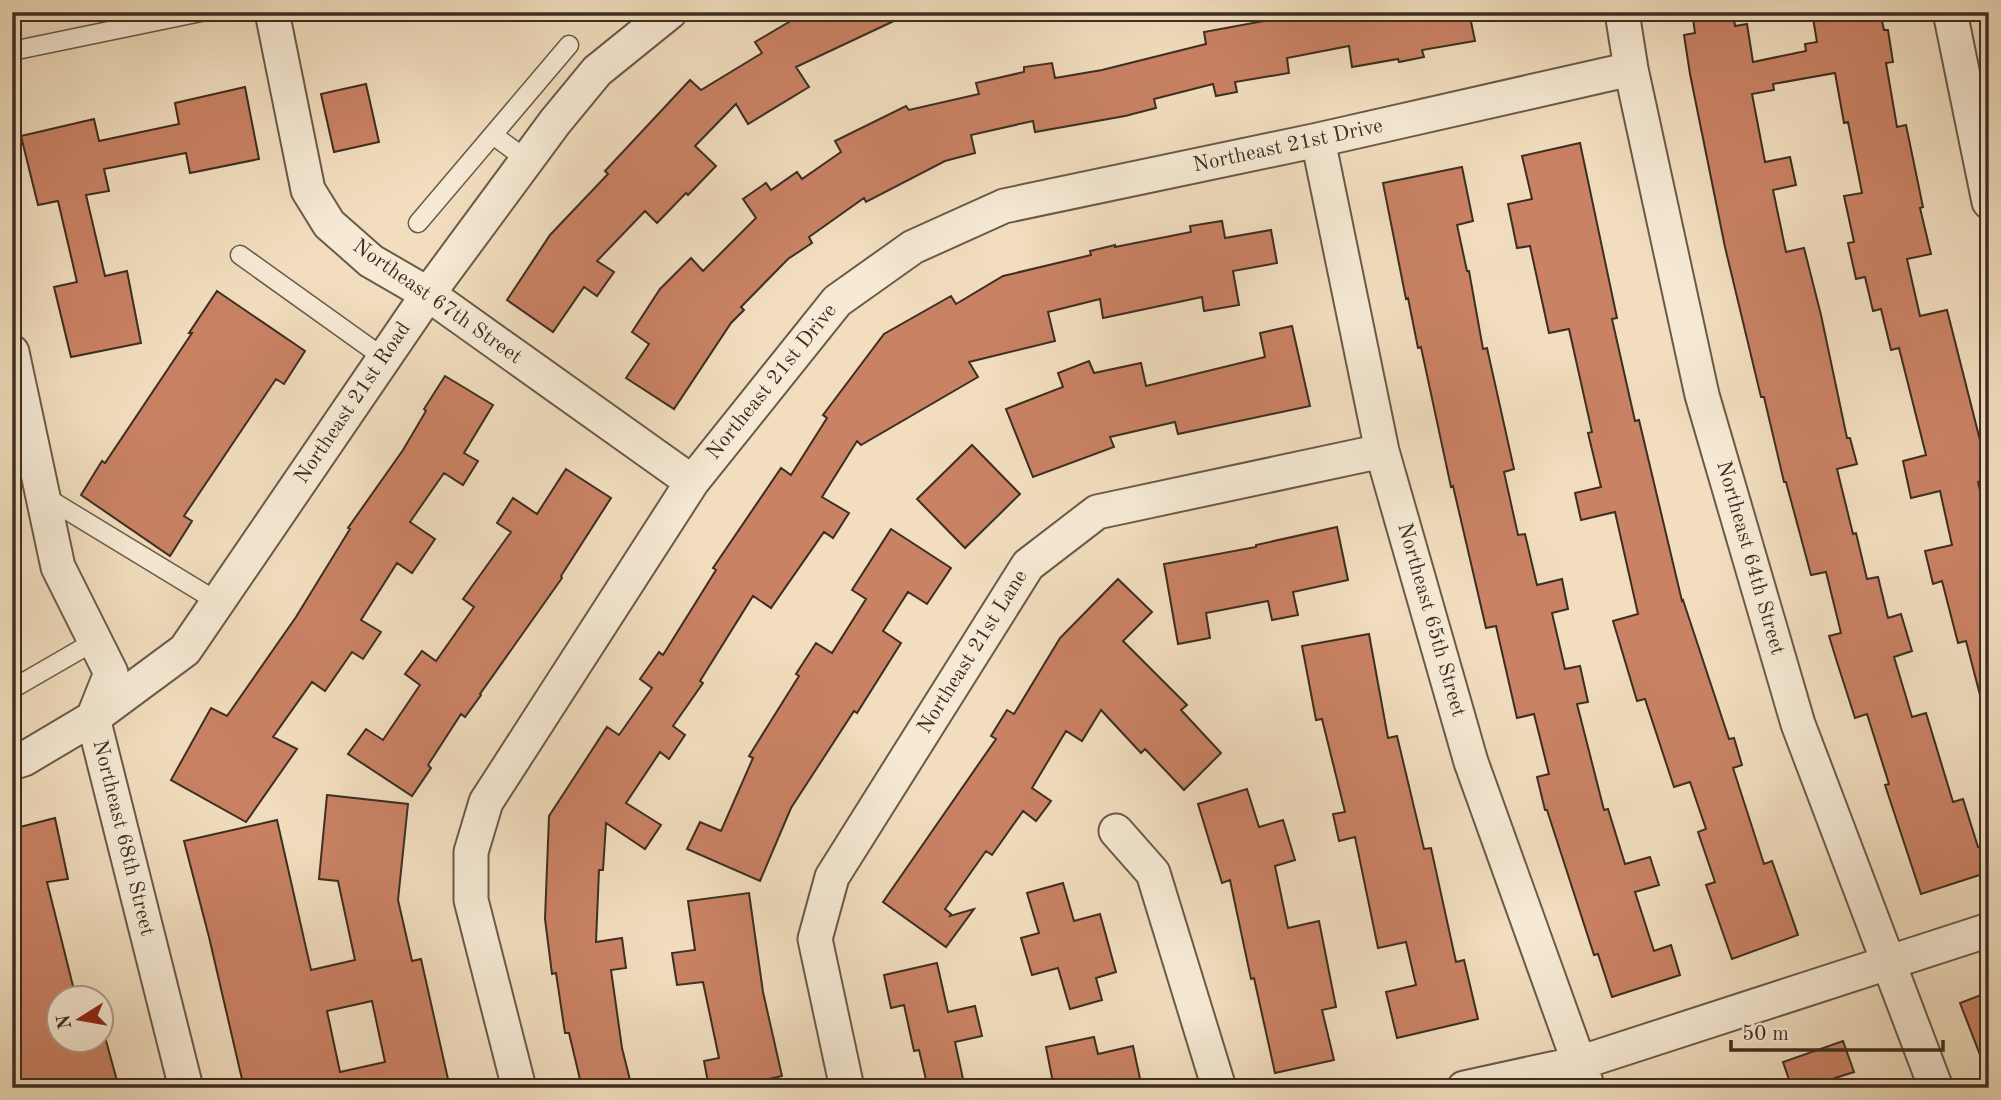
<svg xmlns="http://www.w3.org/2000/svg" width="2001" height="1100" font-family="'Old Standard TT',serif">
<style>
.building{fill:#ca8265;stroke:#3c2e22;stroke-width:2;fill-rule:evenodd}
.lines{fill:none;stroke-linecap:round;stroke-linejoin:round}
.service-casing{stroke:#6a5a49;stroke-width:21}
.minor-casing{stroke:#6a5a49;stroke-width:37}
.service{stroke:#f7ead5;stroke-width:18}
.minor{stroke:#f7ead5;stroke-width:33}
.labels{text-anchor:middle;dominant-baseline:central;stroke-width:5;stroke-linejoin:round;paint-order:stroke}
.street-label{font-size:21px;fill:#3c2e22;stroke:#f7ead5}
</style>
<rect width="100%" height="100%" fill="#f2debf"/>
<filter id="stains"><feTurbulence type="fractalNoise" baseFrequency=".00286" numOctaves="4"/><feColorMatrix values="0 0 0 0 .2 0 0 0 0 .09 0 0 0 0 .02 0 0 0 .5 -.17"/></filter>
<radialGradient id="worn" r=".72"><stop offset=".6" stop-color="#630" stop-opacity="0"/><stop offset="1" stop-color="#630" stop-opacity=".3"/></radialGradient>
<path class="building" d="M 806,12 L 913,12 L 796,67 L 809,87 L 748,124 L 736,104 L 695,146 L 716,166 L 688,195 L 686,193 L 657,223 L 645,211 L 597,261 L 614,272 L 597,296 L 584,287 L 553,332 L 507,300 L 550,235 L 608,174 L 605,171 L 690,80 L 701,90 L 762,53 L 755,42 Z
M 1295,12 L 1469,12 L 1475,41 L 1422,50 L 1424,57 L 1399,62 L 1398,59 L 1352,67 L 1349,46 L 1287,58 L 1289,73 L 1235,82 L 1237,92 L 1216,96 L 1213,84 L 1154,99 L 1156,108 L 1125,116 L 1035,132 L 1033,121 L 971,135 L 975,153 L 945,161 L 866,202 L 864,198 L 809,237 L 812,243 L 788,259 L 741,307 L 744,310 L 731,323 L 674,409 L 626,378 L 649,344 L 632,332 L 660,289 L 691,258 L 703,271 L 756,218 L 743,199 L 766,183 L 771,190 L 797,172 L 802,179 L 841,152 L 835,141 L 906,106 L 909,110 L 979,94 L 976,83 L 1024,72 L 1024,67 L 1052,63 L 1055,78 L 1102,70 L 1206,44 L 1204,32 L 1296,15 Z
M 1692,12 L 1733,12 L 1735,26 L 1747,24 L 1753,62 L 1806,51 L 1805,44 L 1817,42 L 1812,12 L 1880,12 L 1884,30 L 1888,30 L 1893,62 L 1886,63 L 1897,127 L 1906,125 L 1923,207 L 1920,208 L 1931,254 L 1907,259 L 1920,316 L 1947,310 L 1983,452 L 1985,452 L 1989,467 L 1989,479 L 1978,482 L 1989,528 L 1989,698 L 1981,699 L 1966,641 L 1958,643 L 1942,581 L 1933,584 L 1925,551 L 1952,545 L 1940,491 L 1911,498 L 1903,461 L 1926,455 L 1899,348 L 1891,350 L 1881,309 L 1873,311 L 1865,277 L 1856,279 L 1848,243 L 1854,242 L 1844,196 L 1862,193 L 1848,122 L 1844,123 L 1835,73 L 1773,84 L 1774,90 L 1752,94 L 1765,162 L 1790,157 L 1796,185 L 1773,190 L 1786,252 L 1804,248 L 1821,315 L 1847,438 L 1850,438 L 1857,464 L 1837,469 L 1853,534 L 1856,533 L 1867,579 L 1878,577 L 1888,618 L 1901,614 L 1912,651 L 1894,657 L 1912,717 L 1926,713 L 1953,802 L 1963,799 L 1978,847 L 1982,846 L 1989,867 L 1989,872 L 1921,894 L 1885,785 L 1889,784 L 1867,714 L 1855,718 L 1837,662 L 1829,636 L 1841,633 L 1826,572 L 1811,575 L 1786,482 L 1784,482 L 1764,397 L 1761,397 L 1725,247 L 1690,74 L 1684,35 L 1695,33 Z
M 366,84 L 379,142 L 334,152 L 321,94 Z
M 245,87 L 259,159 L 190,173 L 186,153 L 104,169 L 109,191 L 86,195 L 105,276 L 127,271 L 141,343 L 71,357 L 54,287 L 77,282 L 58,201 L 38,205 L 21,136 L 94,119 L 99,141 L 179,124 L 175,103 Z
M 1580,143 L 1617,318 L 1612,319 L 1635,421 L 1639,420 L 1682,601 L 1683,600 L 1729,739 L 1734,738 L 1742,765 L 1733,768 L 1764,864 L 1772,861 L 1798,935 L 1732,959 L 1706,885 L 1715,882 L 1698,832 L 1706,829 L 1690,782 L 1674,787 L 1645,699 L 1637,701 L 1613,621 L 1638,614 L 1615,512 L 1581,520 L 1575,493 L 1601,487 L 1588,433 L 1592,432 L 1569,329 L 1549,333 L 1530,246 L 1517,248 L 1508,204 L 1532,199 L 1522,156 Z
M 1462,167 L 1473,221 L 1457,225 L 1467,271 L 1469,271 L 1483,349 L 1487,348 L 1514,469 L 1504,472 L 1518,535 L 1525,534 L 1537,585 L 1562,579 L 1568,609 L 1552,613 L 1565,669 L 1580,666 L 1588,702 L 1577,704 L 1604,810 L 1608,809 L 1625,864 L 1650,857 L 1659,885 L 1635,892 L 1654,951 L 1671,945 L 1680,975 L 1612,997 L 1598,954 L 1594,955 L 1547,810 L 1545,810 L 1537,777 L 1549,774 L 1534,714 L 1517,718 L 1496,626 L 1486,628 L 1453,486 L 1451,487 L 1421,347 L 1418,348 L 1408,298 L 1406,299 L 1383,183 Z
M 1222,221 L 1225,238 L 1271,230 L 1277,263 L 1233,271 L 1239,305 L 1204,311 L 1202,297 L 1103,318 L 1100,299 L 1048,312 L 1055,341 L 969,362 L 978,377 L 861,445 L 857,441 L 822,497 L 849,513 L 833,538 L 824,532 L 771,608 L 753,596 L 700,681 L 703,683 L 673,726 L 685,735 L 669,759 L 660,752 L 626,803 L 661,825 L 645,849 L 606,823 L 603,870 L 599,870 L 596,942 L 622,938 L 626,968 L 611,970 L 622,1048 L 632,1088 L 582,1088 L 569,1033 L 565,1033 L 556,973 L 552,974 L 545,919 L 549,816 L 607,727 L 619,735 L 652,688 L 640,679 L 659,652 L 663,655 L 716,570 L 713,568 L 781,468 L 791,475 L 827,418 L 823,415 L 884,334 L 951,296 L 956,304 L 1003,276 L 1091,255 L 1090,251 L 1115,245 L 1115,247 L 1191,232 L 1190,226 Z
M 217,291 L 305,351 L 284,384 L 276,379 L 184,516 L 192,521 L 170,556 L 81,495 L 102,461 L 105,463 L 192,333 L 189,333 Z
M 1292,326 L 1310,406 L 1178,434 L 1175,422 L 1110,437 L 1114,447 L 1033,477 L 1006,409 L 1063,387 L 1058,373 L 1089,361 L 1094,373 L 1141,363 L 1146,386 L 1265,357 L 1260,333 Z
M 445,376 L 493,405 L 464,453 L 478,461 L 463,485 L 444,473 L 410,522 L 435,539 L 412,573 L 397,563 L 361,620 L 381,632 L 363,659 L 352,652 L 325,691 L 312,682 L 273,737 L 297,749 L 246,822 L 171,780 L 211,708 L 227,716 L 296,617 L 350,529 L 348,528 L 403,450 L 426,411 L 424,409 Z
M 972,445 L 1020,494 L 965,548 L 917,499 Z
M 566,469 L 611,498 L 561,576 L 562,578 L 480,694 L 481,695 L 465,717 L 461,714 L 428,765 L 431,768 L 412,796 L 348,754 L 366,729 L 383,740 L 420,685 L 405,674 L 422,651 L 436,661 L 474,607 L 463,599 L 511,532 L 497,523 L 513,498 L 537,514 Z
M 1337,527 L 1348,580 L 1293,592 L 1298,615 L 1272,620 L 1268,601 L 1206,613 L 1210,638 L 1178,644 L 1164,564 L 1256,547 L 1256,545 Z
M 891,529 L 951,568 L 927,604 L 908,592 L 883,631 L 901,643 L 857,713 L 854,711 L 791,808 L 760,881 L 687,849 L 700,822 L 721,831 L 753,758 L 749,756 L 799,676 L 796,674 L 816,643 L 832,653 L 866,599 L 852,590 Z
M 1118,579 L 1152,612 L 1123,641 L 1187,705 L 1181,710 L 1221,753 L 1184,790 L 1145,749 L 1141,753 L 1101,710 L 1082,741 L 1066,731 L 1032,788 L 1051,801 L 1036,821 L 1023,811 L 992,855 L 986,851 L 945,909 L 951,914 L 950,916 L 974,909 L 946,947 L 883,902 L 996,739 L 991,736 L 1007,710 L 1014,714 L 1060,638 Z
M 1369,634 L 1388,738 L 1397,736 L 1424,849 L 1431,848 L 1456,962 L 1464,960 L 1478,1019 L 1397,1038 L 1386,992 L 1416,985 L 1406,942 L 1378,948 L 1355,837 L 1339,841 L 1333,814 L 1345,812 L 1322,719 L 1316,720 L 1302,646 Z
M 1247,789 L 1259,827 L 1283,820 L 1295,860 L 1275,866 L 1288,928 L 1319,921 L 1336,1007 L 1322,1010 L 1334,1060 L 1275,1073 L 1254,978 L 1251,979 L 1230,880 L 1222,883 L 1198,804 Z
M 327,795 L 408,804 L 398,900 L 412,961 L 421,959 L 450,1088 L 244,1088 L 209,937 L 184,841 L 277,820 L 311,970 L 355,960 L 338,881 L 319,879 ZM 372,1001 L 385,1062 L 340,1072 L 327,1011 Z
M 55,818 L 68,879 L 47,882 L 76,998 L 60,998 L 60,1040 L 102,1040 L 102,1026 L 119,1088 L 16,1088 L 12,1073 L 12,829 Z
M 1063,883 L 1074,921 L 1100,914 L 1116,972 L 1096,978 L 1102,1000 L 1070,1009 L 1058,968 L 1032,975 L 1021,938 L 1039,933 L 1027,893 Z
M 749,893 L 763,992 L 782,1076 L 728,1088 L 709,1088 L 704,1061 L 719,1058 L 703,982 L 677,985 L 672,953 L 695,950 L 688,901 Z
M 937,963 L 948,1012 L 975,1006 L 982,1036 L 955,1042 L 965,1088 L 928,1088 L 919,1050 L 914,1051 L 904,1005 L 891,1008 L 884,975 Z
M 1989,992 L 1989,1073 L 1987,1073 L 1960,1003 Z
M 1094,1037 L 1098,1054 L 1133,1046 L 1142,1088 L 1054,1088 L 1046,1047 Z
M 1843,1041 L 1854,1072 L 1835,1078 L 1838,1088 L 1792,1088 L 1783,1062 Z"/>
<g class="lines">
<defs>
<path id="service" d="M 12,51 L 201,12
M 493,135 L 527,160
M 418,223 L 569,45
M 240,255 L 384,358
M 42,495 L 218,602
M 12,689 L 95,641"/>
<path id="minor" d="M 272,12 L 308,190 L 329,224 L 371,261 L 428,294 L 692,482
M 1622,12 L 1631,69 L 1702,395 L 1798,724 L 1936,1088
M 1950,12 L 1989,202
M 1318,140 L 1382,451 L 1471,762 L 1588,1088
M 12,352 L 58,567 L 111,673 L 93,718 L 186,1088
M 12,763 L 24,759 L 93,718 L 185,650 L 428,294 L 555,122 L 597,71 L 670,12
M 1116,831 L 1153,873 L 1219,1088
M 519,1088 L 471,900 L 471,852 L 486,802 L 692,482 L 837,301 L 913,247 L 1004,206 L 1318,140 L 1631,69
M 847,1088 L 815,939 L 832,877 L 1028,565 L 1097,512 L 1382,451
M 1464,1088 L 1579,1063 L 1989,930"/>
</defs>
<use href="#service" class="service-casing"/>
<use href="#minor" class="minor-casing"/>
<use href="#service" class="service"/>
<use href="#minor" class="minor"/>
</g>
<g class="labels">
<g class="street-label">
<text transform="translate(1288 146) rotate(-12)">Northeast 21st Drive</text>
<text transform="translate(437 302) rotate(35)">Northeast 67th Street</text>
<text transform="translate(772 382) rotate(-51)">Northeast 21st Drive</text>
<text transform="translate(353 403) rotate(-56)">Northeast 21st Road</text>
<text transform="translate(1750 558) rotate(74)">Northeast 64th Street</text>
<text transform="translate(1431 620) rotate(74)">Northeast 65th Street</text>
<text transform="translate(973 652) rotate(-58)">Northeast 21st Lane</text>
<text transform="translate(123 838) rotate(76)">Northeast 68th Street</text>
</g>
</g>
<rect width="2001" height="1100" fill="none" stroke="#f2debf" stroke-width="42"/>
<rect x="14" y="14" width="1973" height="1072" fill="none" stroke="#3c2e22" stroke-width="3.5"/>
<rect x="21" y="21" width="1959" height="1058" fill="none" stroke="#3c2e22" stroke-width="2"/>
<g transform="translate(80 1019) rotate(259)"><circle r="33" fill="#f7ead5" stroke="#ac9f8d" stroke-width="2"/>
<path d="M0-5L12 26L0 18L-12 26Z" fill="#8f2418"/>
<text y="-10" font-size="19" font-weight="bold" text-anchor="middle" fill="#3c2e22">N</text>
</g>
<path d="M1731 1040v10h212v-10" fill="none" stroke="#3c2e22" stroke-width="3.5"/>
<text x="1742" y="1040" font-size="21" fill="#3c2e22" stroke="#f7ead5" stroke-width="5" paint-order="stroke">50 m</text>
<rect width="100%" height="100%" filter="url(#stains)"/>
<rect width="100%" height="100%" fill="url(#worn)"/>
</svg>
